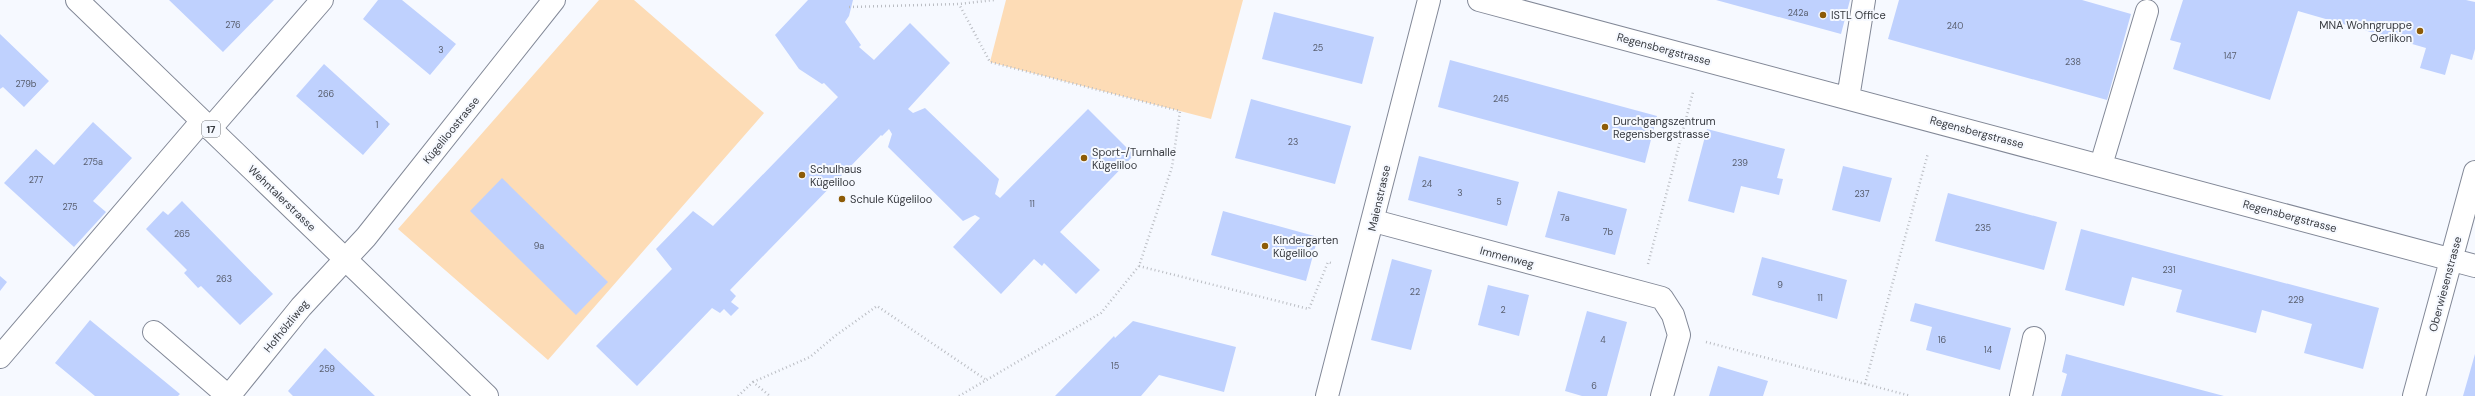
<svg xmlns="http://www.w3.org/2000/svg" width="2475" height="396" font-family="'DM Sans',sans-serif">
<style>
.green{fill:#fddcb6}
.building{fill:#bfd1fe}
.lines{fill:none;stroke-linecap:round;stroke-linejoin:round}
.minor-casing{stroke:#828897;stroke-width:24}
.major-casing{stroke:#828897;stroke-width:24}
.path{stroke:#babdc3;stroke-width:2.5;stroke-dasharray:1 3;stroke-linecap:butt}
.minor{stroke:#fff;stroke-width:22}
.major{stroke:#fff;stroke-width:22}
.poi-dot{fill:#8d5b07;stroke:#f6f9ff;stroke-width:1.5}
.labels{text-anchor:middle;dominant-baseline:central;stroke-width:4;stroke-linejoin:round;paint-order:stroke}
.number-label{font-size:9px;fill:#5a6070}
.shield{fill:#f6f9ff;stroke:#71747a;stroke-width:1}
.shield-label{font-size:10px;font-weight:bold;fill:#383b41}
.poi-label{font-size:11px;fill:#383b41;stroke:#f6f9ff;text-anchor:start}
.street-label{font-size:11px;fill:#383b41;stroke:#f6f9ff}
</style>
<rect width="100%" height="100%" fill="#f6f9ff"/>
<path class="green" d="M 599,0 L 634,0 L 764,113 L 548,360 L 398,229 Z
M 1006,0 L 1243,0 L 1211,119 L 990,62 Z"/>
<path class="building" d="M 169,0 L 274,0 L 223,52 Z
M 378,0 L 402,0 L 456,44 L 430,75 L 363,19 Z
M 808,0 L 853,0 L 849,16 L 845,22 L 861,45 L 859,47 L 874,60 L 910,23 L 950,63 L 908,109 L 913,113 L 925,108 L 999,179 L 995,194 L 1000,198 L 1088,109 L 1134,155 L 1060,232 L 1100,270 L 1076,294 L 1044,263 L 1042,266 L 1034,259 L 1001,294 L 953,247 L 980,218 L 975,215 L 963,221 L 888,147 L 892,134 L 889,129 L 882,136 L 881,135 L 730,290 L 736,296 L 731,302 L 739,308 L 731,316 L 724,309 L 720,313 L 712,308 L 637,386 L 596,346 L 672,269 L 656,249 L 693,211 L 713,226 L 838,97 L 824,83 L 822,84 L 799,69 L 775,35 Z
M 1716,0 L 1850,0 L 1841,34 Z
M 1899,0 L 2082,0 L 2131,14 L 2107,100 L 1888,39 Z
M 2183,0 L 2466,0 L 2475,2 L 2475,49 L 2472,60 L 2451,54 L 2445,75 L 2420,68 L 2426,48 L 2298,11 L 2270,100 L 2173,69 L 2181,43 L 2170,40 Z
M 1274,12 L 1374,37 L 1362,84 L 1262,59 Z
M 0,34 L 49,81 L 24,107 L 3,87 L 0,89 Z
M 1450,60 L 1657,116 L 1645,163 L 1438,107 Z
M 324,64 L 390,124 L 363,155 L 296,96 Z
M 1251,99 L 1351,126 L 1335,184 L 1235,158 Z
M 93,122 L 132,158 L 93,201 L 106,212 L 74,247 L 4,183 L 36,149 L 54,165 Z
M 1707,129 L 1785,149 L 1777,178 L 1783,179 L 1779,195 L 1741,186 L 1734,213 L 1688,201 Z
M 1419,156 L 1519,182 L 1507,226 L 1408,200 Z
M 1843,166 L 1892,178 L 1880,222 L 1832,210 Z
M 502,178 L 608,282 L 576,315 L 470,211 Z
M 1558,191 L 1627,209 L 1615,255 L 1545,237 Z
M 1948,193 L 2057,222 L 2044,270 L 1935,241 Z
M 182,201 L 273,294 L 240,325 L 201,286 L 198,288 L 184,273 L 187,270 L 146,229 L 163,211 L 168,215 Z
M 1223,211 L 1318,237 L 1306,281 L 1211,255 Z
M 2081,229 L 2379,308 L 2363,369 L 2304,353 L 2312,324 L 2262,310 L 2256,333 L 2176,312 L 2182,290 L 2132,277 L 2124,306 L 2065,290 Z
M 1762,257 L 1847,280 L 1837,319 L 1752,295 Z
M 1392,259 L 1432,270 L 1411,350 L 1371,340 Z
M 0,276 L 7,282 L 0,291 Z
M 1488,285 L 1529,295 L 1519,336 L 1478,325 Z
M 1915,303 L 2011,328 L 2000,370 L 1926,350 L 1932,327 L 1910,321 Z
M 1587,311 L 1627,322 L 1607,396 L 1582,396 L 1565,391 Z
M 90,320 L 180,394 L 178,396 L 95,396 L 55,363 Z
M 1133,321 L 1236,347 L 1224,392 L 1159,375 L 1141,396 L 1055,396 L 1114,336 L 1115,338 Z
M 325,348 L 375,396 L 293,396 L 288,391 Z
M 2066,354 L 2224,396 L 2061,396 L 2067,374 L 2062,372 Z
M 2475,354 L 2475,396 L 2463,396 Z
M 1718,366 L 1768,381 L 1763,396 L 1709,396 Z"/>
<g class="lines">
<defs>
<path id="minor" d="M 1479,0 L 2475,266
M 1848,98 L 1864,0
M 210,129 L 322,0
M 2101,165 L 2147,11
M 1374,221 L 1662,298 L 1673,315 L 1679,335 L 1662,396
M 154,332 L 228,396
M 0,357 L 202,121
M 229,396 L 301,307 L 366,237 L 554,0
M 1327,396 L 1429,0
M 2021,396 L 2034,338
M 2414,396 L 2475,172"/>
<path id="major" d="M 77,0 L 487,396"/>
</defs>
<use href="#minor" class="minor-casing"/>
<use href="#major" class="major-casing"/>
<path class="path" d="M 849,7 L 959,4 L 994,0
M 1648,264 L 1693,92
M 1139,266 L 1309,309 L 1328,262 L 1331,263
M 1706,342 L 1911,396
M 753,382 L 810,357 L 835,336 L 877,306 L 985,379
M 1865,384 L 1928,153
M 738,396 L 753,382 L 770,396
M 959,396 L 1101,313 L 1139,266 L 1172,167 L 1180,111 L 990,62 L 959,4"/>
<use href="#minor" class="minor"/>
<use href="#major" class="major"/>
</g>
<g class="poi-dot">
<circle cx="1823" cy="15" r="4"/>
<circle cx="2420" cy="31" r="4"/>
<circle cx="1605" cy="127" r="4"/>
<circle cx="1084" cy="158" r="4"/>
<circle cx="802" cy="175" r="4"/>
<circle cx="842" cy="199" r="4"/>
<circle cx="1265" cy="246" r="4"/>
</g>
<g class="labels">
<g class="number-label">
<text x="1798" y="13">242a</text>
<text x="233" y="25">276</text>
<text x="1955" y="26">240</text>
<text x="1318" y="48">25</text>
<text x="441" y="50">3</text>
<text x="2230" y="56">147</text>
<text x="2073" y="62">238</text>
<text x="26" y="84">279b</text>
<text x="326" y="94">266</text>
<text x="1501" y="99">245</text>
<text x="377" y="125">1</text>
<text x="1293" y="142">23</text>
<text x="93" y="162">275a</text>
<text x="1740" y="163">239</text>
<text x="36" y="180">277</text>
<text x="1427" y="184">24</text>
<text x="1460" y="193">3</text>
<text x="1862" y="194">237</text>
<text x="1499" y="202">5</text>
<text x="1032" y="204">11</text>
<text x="70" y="207">275</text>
<text x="1565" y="218">7a</text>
<text x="1983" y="228">235</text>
<text x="1608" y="232">7b</text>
<text x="182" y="234">265</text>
<text x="539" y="246">9a</text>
<text x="2169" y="270">231</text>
<text x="224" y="279">263</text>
<text x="1780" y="285">9</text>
<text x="1415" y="292">22</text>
<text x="1820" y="298">11</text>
<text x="2296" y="300">229</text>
<text x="1503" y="310">2</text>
<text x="1603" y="340">4</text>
<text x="1942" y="340">16</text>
<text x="1988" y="350">14</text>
<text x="1115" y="366">15</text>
<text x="327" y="369">259</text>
<text x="1594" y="386">6</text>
</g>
<rect class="shield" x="202" y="121" width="18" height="16" rx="3"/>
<g class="shield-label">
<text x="211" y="129">17</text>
</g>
<g class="poi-label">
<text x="1831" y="15">ISTL Office</text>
<text x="2412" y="25" text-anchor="end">MNA Wohngruppe<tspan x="2412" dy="13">Oerlikon</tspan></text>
<text x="1613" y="121">Durchgangszentrum<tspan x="1613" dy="13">Regensbergstrasse</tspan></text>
<text x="1092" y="152">Sport-/Turnhalle<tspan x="1092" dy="13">Kügeliloo</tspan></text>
<text x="810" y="169">Schulhaus<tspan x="810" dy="13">Kügeliloo</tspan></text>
<text x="850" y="199">Schule Kügeliloo</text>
<text x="1273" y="240">Kindergarten<tspan x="1273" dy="13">Kügeliloo</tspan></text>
</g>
<g class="street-label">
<text transform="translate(1664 49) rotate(15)">Regensbergstrasse</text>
<text transform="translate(451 130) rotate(-51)">Kügeliloostrasse</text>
<text transform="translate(1977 132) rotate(15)">Regensbergstrasse</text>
<text transform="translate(282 198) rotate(44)">Wehntalerstrasse</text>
<text transform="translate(1379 198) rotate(-77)">Maienstrasse</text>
<text transform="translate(2290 216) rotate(15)">Regensbergstrasse</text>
<text transform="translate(1507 257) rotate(15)">Immenweg</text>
<text transform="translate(2445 284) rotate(-75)">Oberwiesenstrasse</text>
<text transform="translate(286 326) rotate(-51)">Hofhölzliweg</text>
</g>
</g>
</svg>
